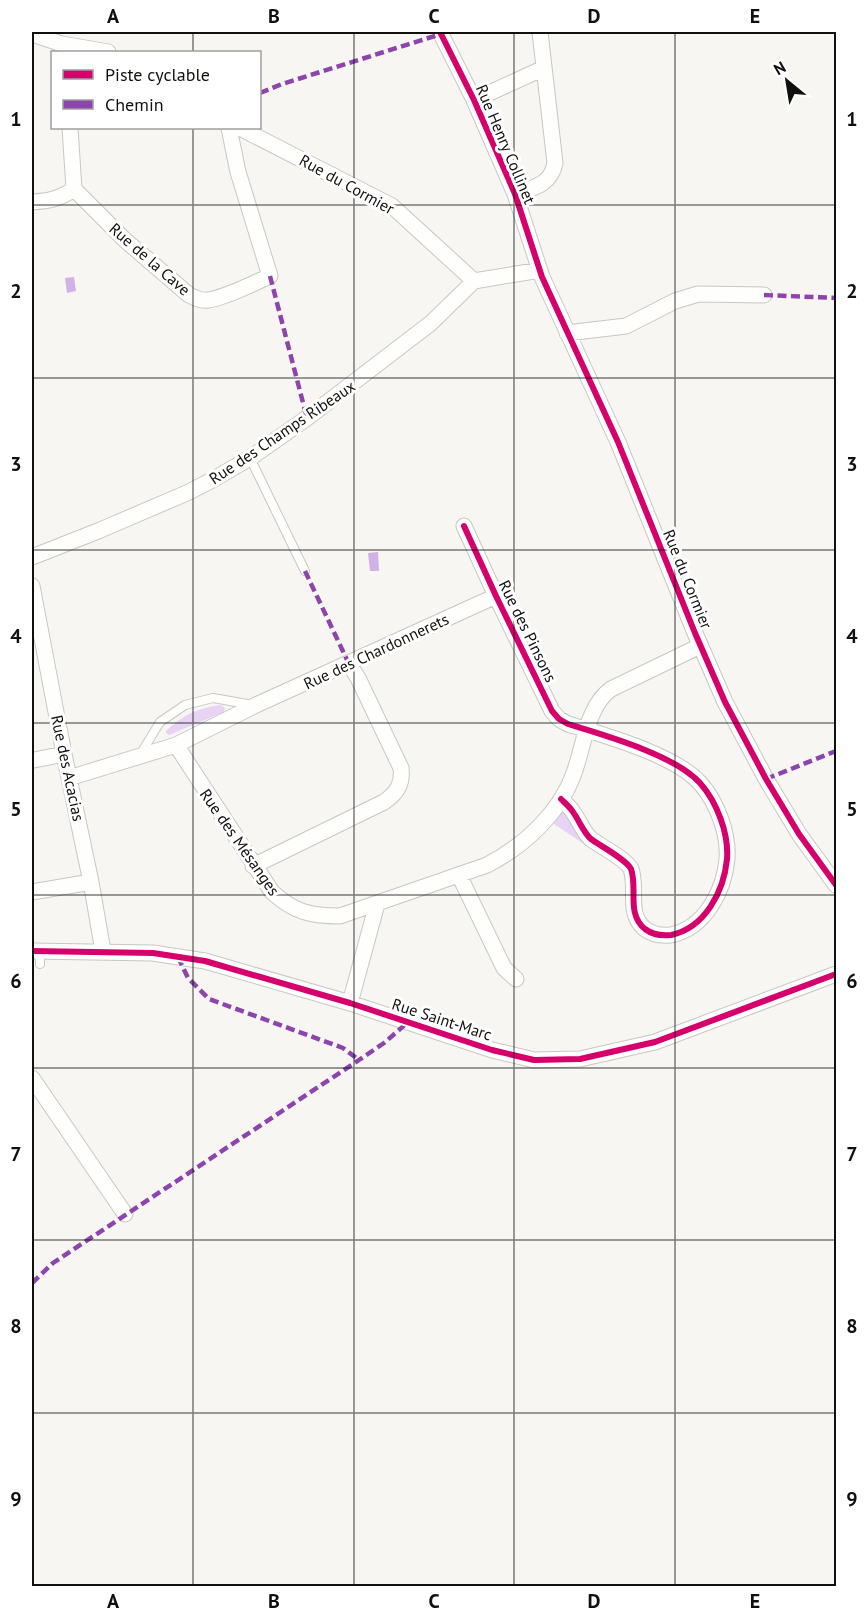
<svg xmlns="http://www.w3.org/2000/svg" width="868" height="1618" font-family="'PT Sans',sans-serif">
<style>
.green{fill:#e8d3f4}
.water{fill:#d1b1e6}
.lines{fill:none;stroke-linecap:round;stroke-linejoin:round}
.service-casing{stroke:#c7c7c4;stroke-width:10}
.minor-casing{stroke:#c7c7c4;stroke-width:17}
.service{stroke:#fefefd;stroke-width:8}
.minor{stroke:#fefefd;stroke-width:15}
.quiet{stroke:#8e44ad;stroke-width:4.5;stroke-dasharray:9 4.5;stroke-linecap:butt}
.cycleway-casing{stroke:#fff;stroke-width:10}
.cycleway{stroke:#d6006c;stroke-width:6}
.grid{fill:none;stroke:#10100e;stroke-width:1.5;stroke-opacity:0.55}
.labels{text-anchor:middle;dominant-baseline:central;stroke-width:6;stroke-linejoin:round;paint-order:stroke}
.street-label{font-size:16px;fill:#10100e;stroke:#fff}
.neatline{fill:none;stroke:#10100e;stroke-width:2}
.grid-label{font-size:20px;text-anchor:middle;font-weight:bold;fill:#10100e}
</style>
<rect width="100%" height="100%" fill="#f7f6f3"/>
<path class="green" d="M 220,705 L 224,707 L 225,709 L 224,712 L 169,735 L 166,733 L 166,731 C 183,715 196,709 220,705 Z
M 561,811 L 566,813 L 587,844 L 587,846 L 551,822 Z"/>
<path class="water" d="M 74,277 L 76,291 L 67,293 L 65,278 Z
M 378,552 L 379,571 L 370,571 L 368,553 Z"/>
<g class="lines">
<defs>
<path id="service" d="M 250,458 L 305,571
M 140,755 L 160,722 L 185,705 L 213,698 L 253,705
M 40,964 L 40,951"/>
<path id="minor" d="M 440,32 L 474,100 L 515,194 L 542,277 L 618,442 L 695,633 L 725,702 L 766,779 L 799,834 L 836,885
M 32,34 L 62,44 L 108,52
M 474,100 L 544,68
M 240,128 L 392,206 L 474,281 L 540,270
M 74,189 L 125,240 L 189,295 C 195,298 201,301 208,300 C 225,298 254,283 270,276 L 238,172 L 229,128
M 515,194 C 533,188 551,185 555,163 L 540,32
M 32,202 C 49,201 59,199 74,189 L 70,128
M 567,333 L 626,326 L 675,301 L 698,294 L 764,295
M 464,526 L 496,596 L 552,711 L 559,719 L 568,724 C 604,735 675,755 700,783 C 717,802 729,834 727,859 C 724,891 705,928 671,935 C 662,936 653,935 645,929 C 626,914 638,888 631,869 C 627,860 599,845 591,839 C 583,832 579,820 573,812 C 570,807 565,803 561,799
M 32,557 L 98,531 L 189,492 L 214,479 L 250,458 L 307,418 L 431,323 L 474,281
M 32,586 L 64,754 L 91,882 L 103,951
M 176,745 L 272,892 C 294,912 310,916 340,916 L 487,865 C 524,846 560,813 574,773 C 584,746 587,706 611,689 L 700,646
M 34,760 L 64,754
M 69,778 L 176,745 L 256,705 L 496,596
M 253,866 L 384,802 C 397,793 403,784 401,768 L 358,678 L 349,664
M 459,875 L 504,968 L 516,979
M 32,892 L 91,882
M 32,951 L 153,953 L 205,961 L 350,1003 L 492,1050 L 534,1060 L 580,1059 L 655,1042 L 836,974
M 350,1003 L 377,904
M 32,1078 L 125,1214"/>
</defs>
<use href="#service" class="service-casing"/>
<use href="#minor" class="minor-casing"/>
<use href="#service" class="service"/>
<use href="#minor" class="minor"/>
<path class="quiet" d="M 260,93 L 282,84 L 441,34
M 270,276 L 307,418
M 764,295 L 836,298
M 305,571 L 349,664
M 766,779 L 836,751
M 178,957 L 188,978 L 209,999 L 343,1048 L 359,1060
M 32,1283 L 53,1263 L 359,1060 L 384,1043 L 407,1023"/>
<defs>
<path id="cycleway" d="M 440,32 L 474,100 L 515,194 L 542,277 L 618,442 L 695,633 L 725,702 L 766,779 L 799,834 L 836,885
M 464,526 L 496,596 L 552,711 L 559,719 L 568,724 C 604,735 675,755 700,783 C 717,802 729,834 727,859 C 724,891 705,928 671,935 C 662,936 653,935 645,929 C 626,914 638,888 631,869 C 627,860 599,845 591,839 C 583,832 579,820 573,812 C 570,807 565,803 561,799
M 32,951 L 153,953 L 205,961 L 350,1003 L 492,1050 L 534,1060 L 580,1059 L 655,1042 L 836,974"/>
</defs>
<use href="#cycleway" class="cycleway-casing"/>
<use href="#cycleway" class="cycleway"/>
</g>
<path class="grid" d="M 193,32 L 193,52M 354,32 L 354,1586M 514,32 L 514,1586M 675,32 L 675,1586M 193,128 L 193,1586M 32,205 L 836,205M 32,378 L 836,378M 32,550 L 836,550M 32,723 L 836,723M 32,895 L 836,895M 32,1068 L 836,1068M 32,1240 L 836,1240M 32,1413 L 836,1413"/>
<g class="labels">
<g class="street-label">
<text transform="translate(506 144) rotate(67)">Rue Henry Collinet</text>
<text transform="translate(347 184) rotate(29)">Rue du Cormier</text>
<text transform="translate(150 259) rotate(41)">Rue de la Cave</text>
<text transform="translate(282 432) rotate(-34)">Rue des Champs Ribeaux</text>
<text transform="translate(688 579) rotate(68)">Rue du Cormier</text>
<text transform="translate(528 631) rotate(64)">Rue des Pinsons</text>
<text transform="translate(376 651) rotate(-25)">Rue des Chardonnerets</text>
<text transform="translate(68 768) rotate(78)">Rue des Acacias</text>
<text transform="translate(240 842) rotate(55)">Rue des Mésanges</text>
<text transform="translate(442 1019) rotate(18)">Rue Saint-Marc</text>
</g>
</g>
<rect width="868" height="1618" fill="none" stroke="#ffffff" stroke-width="66"/>
<rect x="51" y="51" width="210" height="78" fill="#ffffff" stroke="#9f9f9f" stroke-width="1.5"/>
<rect x="63" y="70" width="30" height="9" fill="#d6006c" stroke="#9f9f9f" stroke-width="1.5"/>
<text x="105" y="81" font-size="18" fill="#10100e">Piste cyclable</text>
<rect x="63" y="100" width="30" height="9" fill="#8e44ad" stroke="#9f9f9f" stroke-width="1.5"/>
<text x="105" y="111" font-size="18" fill="#10100e">Chemin</text>
<g transform="translate(787 81) rotate(330)" stroke="#ffffff" stroke-width="4.5" paint-order="stroke">
<path d="M0-4.5L10 22L0 15L-10 22Z" fill="#10100e"/>
<text y="-9" font-size="16" font-weight="bold" text-anchor="middle" fill="#10100e">N</text>
</g>
<rect x="33" y="33" width="802" height="1552" class="neatline"/>
<g class="grid-label">
<text x="113" y="23">A</text>
<text x="274" y="23">B</text>
<text x="434" y="23">C</text>
<text x="594" y="23">D</text>
<text x="755" y="23">E</text>
<text x="16" y="126">1</text>
<text x="852" y="126">1</text>
<text x="16" y="298">2</text>
<text x="852" y="298">2</text>
<text x="16" y="471">3</text>
<text x="852" y="471">3</text>
<text x="16" y="643">4</text>
<text x="852" y="643">4</text>
<text x="16" y="816">5</text>
<text x="852" y="816">5</text>
<text x="16" y="988">6</text>
<text x="852" y="988">6</text>
<text x="16" y="1161">7</text>
<text x="852" y="1161">7</text>
<text x="16" y="1333">8</text>
<text x="852" y="1333">8</text>
<text x="16" y="1506">9</text>
<text x="852" y="1506">9</text>
<text x="113" y="1608">A</text>
<text x="274" y="1608">B</text>
<text x="434" y="1608">C</text>
<text x="594" y="1608">D</text>
<text x="755" y="1608">E</text>
</g>
</svg>
